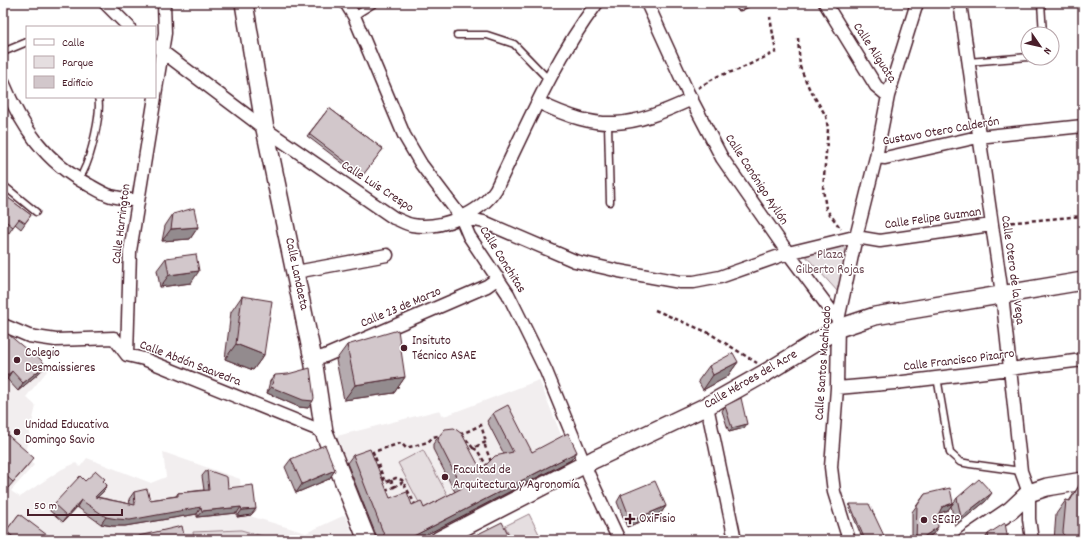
<svg xmlns="http://www.w3.org/2000/svg" width="1086" height="543" font-family="Dekko,sans-serif">
<style>
.built{fill:#f2eeef}
.green{fill:#e5dee0;stroke:#987e86}
.lines{fill:none;stroke-linecap:round;stroke-linejoin:round}
.lane-casing{stroke:#4a1f2b;stroke-width:9}
.street-casing{stroke:#4a1f2b;stroke-width:15}
.secondary-casing{stroke:#4a1f2b;stroke-width:20}
.path{stroke:#4a1f2b;stroke-width:2.5;stroke-dasharray:4 3;stroke-linecap:butt}
.lane{stroke:#fff;stroke-width:6}
.street{stroke:#fff;stroke-width:12}
.secondary{stroke:#fff;stroke-width:17}
.wall{fill:#b5abaf;stroke:#4a1f2b}
.shaded-wall{fill:#938b8e;stroke:#4a1f2b}
.building{fill:#d2c7cb;stroke:#4a1f2b}
.poi-dot{fill:#4a1f2b;stroke:#fff;stroke-width:1.5}
.labels{text-anchor:middle;dominant-baseline:central;stroke-width:3;stroke-linejoin:round;paint-order:stroke}
.street-label{font-size:13px;fill:#4a1f2b;stroke:#fff}
.park-label{font-size:13px;fill:#714f58;stroke:#fff}
.poi-label{font-size:13px;fill:#4a1f2b;stroke:#fff;text-anchor:start}
</style>
<rect width="100%" height="100%" fill="#fff"/>
<filter id="ink" filterUnits="userSpaceOnUse"><feTurbulence type="fractalNoise" baseFrequency=".025" numOctaves="2"/><feDisplacementMap in="SourceGraphic" scale="8" xChannelSelector="R" yChannelSelector="G"/><feConvolveMatrix kernelMatrix="1 2 1 2 8 2 1 2 1" color-interpolation-filters="sRGB"/></filter>
<g filter="url(#ink)">
<path class="built" d="M 3,338 L 33,359 L 52,365 L 26,397 L 36,406 L 24,457 L 34,465 L 11,491 L 20,497 L 62,469 L 76,463 L 80,467 L 87,458 L 151,483 L 166,477 L 163,452 L 240,479 L 243,514 L 306,533 L 345,515 L 355,540 L 3,540 Z
M 539,380 L 571,460 L 416,540 L 378,540 L 337,436 L 440,410 L 441,416 L 447,415 Z"/>
<path class="green" d="M 848,245 L 838,292 L 803,253 Z
M 423,450 L 448,496 L 423,510 L 398,463 Z
M 529,514 L 542,540 L 512,540 L 505,526 Z
M 241,530 L 276,540 L 194,540 L 193,532 Z"/>
<g class="lines">
<defs>
<path id="lane" d="M 1041,3 L 1043,34
M 740,7 L 748,3
M 354,16 L 375,3
M 457,35 L 487,35 L 514,44 L 548,79
M 3,52 L 27,42
M 968,62 L 1028,57
M 608,124 L 610,202
M 83,172 C 91,157 102,112 98,97
M 3,185 L 36,212
M 937,377 L 950,453 L 960,462 L 970,464 L 1021,471"/>
<path id="street" d="M 105,3 L 129,27
M 346,3 L 354,16 L 404,135 L 421,164 L 461,217 L 469,236 L 508,294 L 546,371 L 590,478 L 619,540
M 647,3 L 688,93 L 722,158 L 788,253 L 838,320
M 825,3 L 876,86 L 888,96
M 960,3 L 1002,294 L 1021,471 L 1029,493 L 1029,519 L 1032,540
M 155,46 L 265,129 L 394,218 C 400,220 406,224 412,225 C 441,230 480,214 496,189 C 527,125 554,60 597,3
M 3,82 C 21,126 46,163 89,185 C 96,189 104,194 111,196 C 120,198 129,200 138,201
M 155,95 L 165,33 L 164,3
M 538,102 C 601,133 629,128 692,99
M 876,157 L 885,158 L 978,137 L 1083,126
M 461,217 L 484,222 L 575,261 L 619,271 L 680,282 L 694,282 L 720,277 L 788,253 L 850,238 L 856,237 L 880,241 L 991,225
M 296,272 L 387,255
M 3,325 L 29,336 L 56,340 L 114,338 L 127,355 L 144,359 L 324,432
M 127,355 L 130,251 L 155,97
M 313,359 L 325,356 L 487,286 L 498,278
M 837,388 L 895,383 L 1083,360
M 707,406 L 735,540
M 849,540 L 834,492 L 831,467 L 837,388 L 838,320 L 856,237 L 876,157 L 888,96 L 917,3"/>
<path id="secondary" d="M 244,3 L 265,129 L 313,359 L 324,432 L 367,540
M 439,540 L 595,459 L 707,406 L 767,372 L 839,328 L 875,316 L 1083,281
M 967,540 L 1011,510 L 1029,493 L 1047,487 L 1083,481"/>
</defs>
<use href="#lane" class="lane-casing"/>
<use href="#street" class="street-casing"/>
<use href="#secondary" class="secondary-casing"/>
<path class="path" d="M 798,38 L 800,67 L 809,88 L 826,116 L 828,129 L 823,189 L 826,209 L 841,229
M 698,88 L 718,76 L 738,70 L 776,52 L 770,17
M 1004,223 L 1083,216
M 655,310 L 709,333 L 757,363
M 460,433 L 462,434 L 481,425 L 486,442
M 462,434 L 473,448 L 486,442 L 485,446 L 491,462
M 473,448 L 477,450 L 487,466
M 394,487 L 403,482
M 385,490 L 394,487 L 391,480
M 416,506 L 402,480 L 396,478 L 385,482 L 373,452 L 401,443 L 406,448 L 428,442 L 433,437 L 442,435"/>
<use href="#lane" class="lane"/>
<use href="#street" class="street"/>
<use href="#secondary" class="secondary"/>
</g>
<path class="wall" d="M 329,108 L 383,149 L 361,177 L 307,136 Z
M 3,194 L 31,215 L 21,229 L 15,224 L 9,233 L 3,228 Z
M 173,214 L 198,227 L 190,239 L 162,241 L 165,226 Z
M 166,258 L 191,283 L 160,287 L 157,270 Z
M 242,296 L 264,355 L 253,370 L 225,359 L 231,312 Z
M 3,330 L 40,372 L 18,391 L 7,379 L 3,382 Z
M 347,345 L 405,377 L 394,393 L 344,400 L 336,360 Z
M 738,362 L 727,377 L 703,390 L 698,381 L 709,366 Z
M 275,375 L 308,408 L 299,407 L 267,393 L 270,381 Z
M 725,406 L 744,428 L 729,432 L 722,411 Z
M 493,413 L 532,452 L 577,452 L 571,460 L 416,540 L 378,540 L 347,463 L 353,455 L 390,498 L 412,505 L 424,508 L 455,492 L 433,449 L 433,444 L 439,436 L 481,470 L 504,454 L 487,421 Z
M 3,431 L 29,464 L 8,488 L 3,484 Z
M 291,459 L 335,470 L 329,479 L 296,493 L 285,467 Z
M 207,470 L 228,488 L 256,509 L 251,515 L 237,517 L 237,513 L 197,517 L 197,514 L 125,526 L 112,526 L 101,524 L 77,507 L 63,522 L 49,510 L 54,504 L 85,481 L 103,481 L 107,485 L 103,492 L 97,497 L 130,504 L 129,499 L 134,492 L 150,500 L 176,496 L 178,493 L 204,490 L 202,476 Z
M 1080,484 L 1083,540 L 1054,540 L 1056,514 L 1066,500 L 1069,501 Z
M 925,494 L 953,503 L 948,510 L 939,513 L 937,517 L 933,534 L 924,540 L 912,540 L 912,512 Z
M 621,495 L 666,506 L 661,513 L 627,527 L 617,502 Z
M 957,498 L 986,501 L 955,526 L 951,506 Z
M 850,504 L 886,540 L 863,540 L 849,506 Z
M 19,514 L 50,540 L 4,540 L 3,539 L 3,535 Z
M 988,534 L 1008,540 L 984,540 Z"/>
<path class="shaded-wall" d="M 198,227 L 190,239 L 162,241 L 171,229 Z
M 199,271 L 191,283 L 160,287 L 169,275 Z
M 236,344 L 264,355 L 253,370 L 225,359 Z
M 738,362 L 727,377 L 703,390 L 713,375 Z
M 46,365 L 40,372 L 18,391 L 23,383 Z
M 12,371 L 7,379 L 3,382 L 3,379 Z
M 405,377 L 394,393 L 344,400 L 355,385 Z
M 271,387 L 313,401 L 308,408 L 299,407 L 267,393 Z
M 747,424 L 744,428 L 729,432 L 732,428 Z
M 577,452 L 571,460 L 416,540 L 406,540 Z
M 335,470 L 329,479 L 296,493 L 302,484 Z
M 107,485 L 103,492 L 91,503 L 95,497 Z
M 992,493 L 986,501 L 955,526 L 961,517 Z
M 81,500 L 77,507 L 63,522 L 67,516 Z
M 953,503 L 948,510 L 938,514 L 942,507 Z
M 666,506 L 661,513 L 627,527 L 631,521 Z
M 201,507 L 197,514 L 125,526 L 112,526 L 101,524 L 106,517 Z
M 241,507 L 237,513 L 197,517 L 202,511 Z
M 256,509 L 251,515 L 237,517 L 242,510 Z
M 938,527 L 933,534 L 924,540 L 919,540 Z"/>
<path class="building" d="M 329,108 L 383,149 L 363,175 L 309,134 Z
M 3,194 L 31,215 L 25,223 L 19,219 L 13,227 L 3,219 Z
M 194,208 L 198,227 L 171,229 L 173,214 Z
M 196,254 L 199,271 L 169,275 L 166,258 Z
M 242,296 L 272,301 L 264,355 L 236,344 Z
M 3,330 L 33,355 L 35,354 L 46,365 L 23,383 L 12,371 L 3,379 Z
M 398,330 L 405,377 L 355,385 L 347,345 Z
M 733,353 L 738,362 L 713,375 L 709,366 Z
M 310,368 L 314,398 L 313,401 L 303,400 L 271,387 L 275,375 L 288,374 Z
M 741,398 L 747,424 L 732,428 L 725,406 Z
M 508,405 L 532,452 L 568,433 L 577,452 L 406,540 L 386,540 L 353,455 L 370,449 L 390,498 L 407,492 L 412,505 L 421,501 L 424,508 L 462,488 L 438,441 L 439,436 L 445,429 L 454,428 L 462,434 L 481,470 L 495,456 L 513,452 L 493,413 Z
M 3,431 L 34,458 L 13,482 L 3,473 Z
M 325,445 L 335,470 L 302,484 L 291,459 Z
M 207,470 L 227,477 L 228,488 L 253,485 L 256,509 L 242,510 L 241,507 L 202,511 L 201,507 L 130,520 L 117,519 L 106,517 L 81,500 L 67,516 L 54,504 L 80,476 L 85,481 L 96,471 L 105,479 L 103,481 L 107,485 L 95,497 L 135,505 L 134,492 L 147,489 L 150,500 L 178,496 L 178,493 L 209,490 Z
M 979,479 L 992,493 L 961,517 L 957,498 Z
M 655,481 L 666,506 L 631,521 L 621,495 Z
M 1080,484 L 1083,484 L 1083,540 L 1065,540 L 1063,532 L 1066,500 L 1070,501 Z
M 950,488 L 953,503 L 942,507 L 937,517 L 938,527 L 919,540 L 916,540 L 917,506 L 925,494 Z
M 850,504 L 869,504 L 886,540 L 865,540 Z
M 19,514 L 51,538 L 50,540 L 17,540 L 6,531 Z
M 502,522 L 511,540 L 466,540 Z
M 1005,523 L 1008,540 L 989,540 L 988,534 Z
M 182,526 L 185,540 L 121,540 Z"/>
</g>
<g class="poi-dot">
<circle cx="404" cy="348" r="4"/>
<circle cx="17" cy="360" r="4"/>
<circle cx="17" cy="432" r="4"/>
<circle cx="445" cy="477" r="4"/>
<path d="M628 513h4v4h4v4h-4v4h-4v-4h-4v-4h4z"/>
<circle cx="924" cy="520" r="4"/>
</g>
<g class="labels">
<g class="street-label">
<text transform="translate(874 53) rotate(57)">Calle Aliguata</text>
<text transform="translate(941 132) rotate(-10)">Gustavo Otero Calderón</text>
<text transform="translate(756 180) rotate(57)">Calle Canónigo Ayllón</text>
<text transform="translate(377 187) rotate(33)">Calle Luis Crespo</text>
<text transform="translate(933 219) rotate(-8)">Calle Felipe Guzman</text>
<text transform="translate(122 224) rotate(-83)">Calle Harrington</text>
<text transform="translate(502 260) rotate(58)">Calle Conchitas</text>
<text transform="translate(1012 270) rotate(82)">Calle Otero de la Vega</text>
<text transform="translate(296 274) rotate(78)">Calle Landaeta</text>
<text transform="translate(401 308) rotate(-23)">Calle 23 de Marzo</text>
<text transform="translate(959 361) rotate(-7)">Calle Francisco Pizarro</text>
<text transform="translate(824 363) rotate(-86)">Calle Santos Machicado</text>
<text transform="translate(190 364) rotate(21)">Calle Abdón Saavedra</text>
<text transform="translate(751 380) rotate(-30)">Calle Héroes del Acre</text>
</g>
<g class="park-label">
<text x="830" y="255">Plaza<tspan x="830" dy="15">Gilberto Rojas</tspan></text>
</g>
<g class="poi-label">
<text x="412" y="341">Insituto<tspan x="412" dy="15">Técnico ASAE</tspan></text>
<text x="25" y="353">Colegio<tspan x="25" dy="15">Desmaissieres</tspan></text>
<text x="25" y="425">Unidad Educativa<tspan x="25" dy="15">Domingo Savio</tspan></text>
<text x="453" y="470">Facultad de<tspan x="453" dy="15">Arquitectura y Agronomía</tspan></text>
<text x="639" y="519">OxiFisio</text>
<text x="932" y="520">SEGIP</text>
</g>
</g>
<rect width="1086" height="543" fill="none" stroke="#fff" stroke-width="16"/>
<rect x="8" y="8" width="1070" height="527" fill="none" stroke="#4a1f2b" stroke-width="1.5" filter="url(#ink)"/>
<rect x="26" y="26" width="130" height="72" fill="#ffffff" stroke="#b7a5aa"/>
<rect x="34" y="39" width="20" height="6" fill="#ffffff" stroke="#b7a5aa"/>
<text x="62" y="46" font-size="12" fill="#4a1f2b">Calle</text>
<rect x="34" y="56" width="20" height="12" fill="#e5dee0" stroke="#b7a5aa"/>
<text x="62" y="66" font-size="12" fill="#4a1f2b">Parque</text>
<rect x="34" y="76" width="20" height="12" fill="#d2c7cb" stroke="#b7a5aa"/>
<text x="62" y="86" font-size="12" fill="#4a1f2b">Edificio</text>
<g transform="translate(1040 46) rotate(124)"><circle r="19" fill="#ffffff" stroke="#b7a5aa"/>
<path d="M0-3L7 15L0 10L-7 15Z" fill="#4a1f2b"/>
<text y="-6" font-size="11" font-weight="bold" text-anchor="middle" fill="#4a1f2b">N</text>
</g>
<path d="M28 509v6h94v-6" fill="none" stroke="#4a1f2b" stroke-width="2"/>
<text x="34" y="509" font-size="12" fill="#4a1f2b" stroke="#ffffff" stroke-width="3" paint-order="stroke">50 m</text>
</svg>
